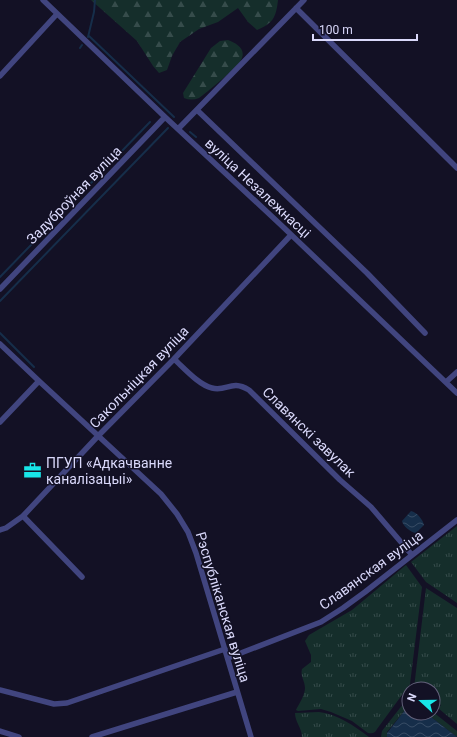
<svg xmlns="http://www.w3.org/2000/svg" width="457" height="737" font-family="Roboto,sans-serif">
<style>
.grass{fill:url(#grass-tufts)}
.forest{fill:url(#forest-firs)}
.water{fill:url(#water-waves)}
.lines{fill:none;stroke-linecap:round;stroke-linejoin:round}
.stream{stroke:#162e4a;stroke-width:2}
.street{stroke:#41457f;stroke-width:5.5}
.labels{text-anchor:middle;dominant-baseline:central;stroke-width:3;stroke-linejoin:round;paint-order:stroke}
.street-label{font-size:14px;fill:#dad9fb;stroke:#131125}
.poi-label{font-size:14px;fill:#dad9fb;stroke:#131125;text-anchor:start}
</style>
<defs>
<pattern id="grass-tufts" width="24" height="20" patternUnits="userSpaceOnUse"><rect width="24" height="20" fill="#152e2b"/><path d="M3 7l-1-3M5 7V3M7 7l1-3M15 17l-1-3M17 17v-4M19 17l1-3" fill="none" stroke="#364c4b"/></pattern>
<pattern id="forest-firs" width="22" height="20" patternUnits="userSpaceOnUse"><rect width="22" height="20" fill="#152e2b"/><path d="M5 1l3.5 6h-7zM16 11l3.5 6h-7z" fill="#364c4b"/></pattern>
<pattern id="water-waves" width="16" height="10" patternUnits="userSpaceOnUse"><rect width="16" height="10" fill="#162e4a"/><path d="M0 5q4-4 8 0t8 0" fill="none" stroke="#374c65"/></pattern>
</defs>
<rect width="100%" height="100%" fill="#131125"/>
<path class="grass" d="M 457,526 L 457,603 L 426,582 L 411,562 Z
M 406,565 L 422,587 L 410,684 L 377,729 C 375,733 373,734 368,733 L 352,721 L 331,712 L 321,709 L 298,711 L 296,710 C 299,704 305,695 305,688 C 305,681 300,676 302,669 L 311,662 L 311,655 L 305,641 L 309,635 L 352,610 Z
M 426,588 L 457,608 L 457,724 L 438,708 L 441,705 L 437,702 L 435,705 L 433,703 L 433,689 L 415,689 L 414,688 Z
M 409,698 L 409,705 L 387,732 L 387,737 L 381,737 L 382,731 L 407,699 Z
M 319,712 C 338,714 354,726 369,737 L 302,737 C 302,728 295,722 295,713 Z
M 433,712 L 457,731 L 457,737 L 426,713 L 433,713 Z"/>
<path class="forest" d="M 91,0 L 278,0 C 276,18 273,23 257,30 L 248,22 L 238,8 L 218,22 L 199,29 L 180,42 L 172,56 L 167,70 L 159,73 L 153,66 L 137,41 Z
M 228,40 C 236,43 247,49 241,60 C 239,66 205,94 199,98 C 194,100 189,100 184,98 L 183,93 L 211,48 L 220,41 Z"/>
<path class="water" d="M 411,511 C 417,512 423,520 424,525 L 416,533 C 410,532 403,526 402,521 Z
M 409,705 L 409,713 L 426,713 L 457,737 L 387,737 L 387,733 Z"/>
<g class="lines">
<path class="stream" d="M 89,36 L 174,117
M 88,37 L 94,12 L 95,0
M 80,48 L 82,45
M 190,132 L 196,137
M 0,277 L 150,122
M 0,301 L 168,128
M 0,333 L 34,367"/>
<path class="street" d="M 43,0 L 165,117 L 281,225 L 457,393
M 296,8 L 457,168
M 0,76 L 57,14
M 197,110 L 367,273 L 425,333
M 178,129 L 304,0
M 0,289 L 165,117
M 0,344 L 39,381 L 161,494 L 177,514 L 188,532 L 196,553 L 251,737
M 174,359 C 184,368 199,385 212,388 C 227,392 231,379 249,390 L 340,480 L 371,507 L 412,555
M 446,382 L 457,372
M 0,422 L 39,381
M 23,516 L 82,577
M 0,530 L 6,528 L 23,516 L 98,436 L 174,359 L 291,235
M 228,658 L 321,622 L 343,608 L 365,592 L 457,520
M 0,690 L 54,704 L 67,703 L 225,649
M 0,731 L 19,737
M 92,737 L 237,692"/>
</g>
<defs>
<symbol id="office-bare" viewBox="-9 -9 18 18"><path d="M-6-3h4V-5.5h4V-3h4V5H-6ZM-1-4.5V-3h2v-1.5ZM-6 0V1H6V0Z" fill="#18e6e8" stroke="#131125" stroke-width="2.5" paint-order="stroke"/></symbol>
</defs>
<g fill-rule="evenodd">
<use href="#office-bare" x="20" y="458" width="25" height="25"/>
</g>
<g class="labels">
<g class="street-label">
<text transform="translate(258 188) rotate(43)">вуліца Незалежнасці</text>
<text transform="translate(74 195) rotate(-46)">Задуброўная вуліца</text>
<text transform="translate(139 377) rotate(-46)">Сакольніцкая вуліца</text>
<text transform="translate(309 432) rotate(44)">Славянскі завулак</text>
<text transform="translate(371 570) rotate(-36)">Славянская вуліца</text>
<text transform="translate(223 607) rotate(73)">Рэспубліканская вуліца</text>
</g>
<g class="poi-label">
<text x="46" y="463">ПГУП «Адкачванне<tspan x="46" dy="16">каналізацыі»</tspan></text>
</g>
</g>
<g transform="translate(421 701) rotate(291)"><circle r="19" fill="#131125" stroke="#63617b"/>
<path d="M0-3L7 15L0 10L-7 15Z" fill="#18e6e8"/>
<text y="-6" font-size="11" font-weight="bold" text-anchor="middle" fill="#dad9fb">N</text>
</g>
<path d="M313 34v6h104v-6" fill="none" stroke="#dad9fb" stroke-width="2"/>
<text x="319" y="34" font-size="12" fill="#dad9fb" stroke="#131125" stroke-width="3" paint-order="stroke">100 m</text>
</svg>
